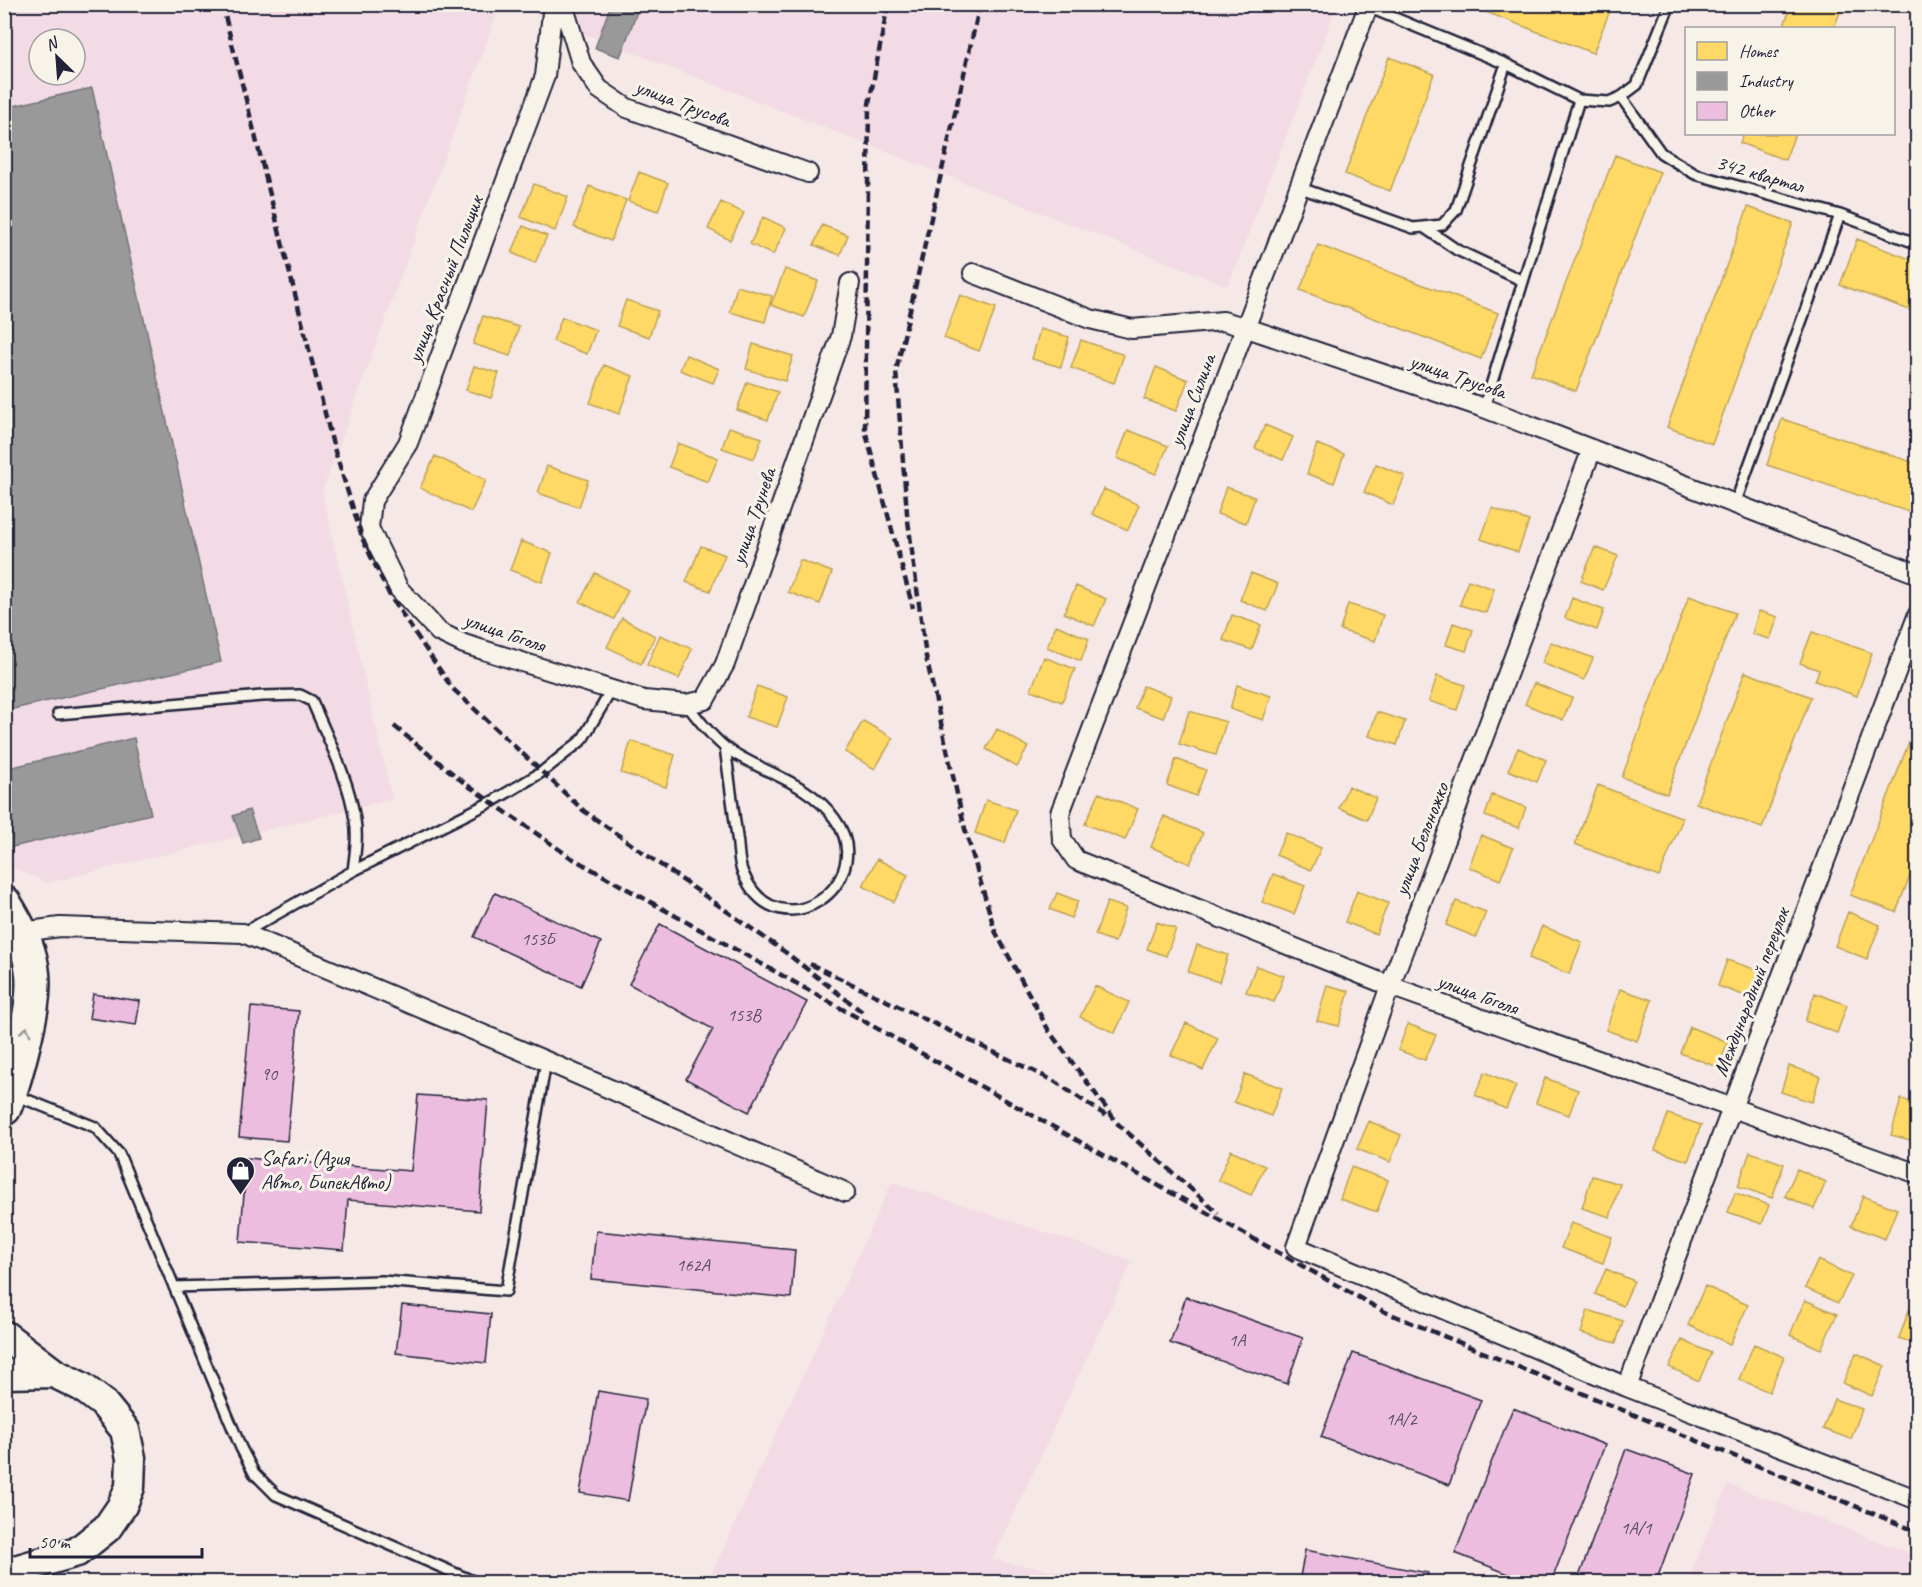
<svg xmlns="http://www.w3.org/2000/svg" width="1922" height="1587" font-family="Caveat,sans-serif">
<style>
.built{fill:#f2dbe4;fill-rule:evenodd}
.homes{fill:#ffd966;stroke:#bda259;stroke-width:1.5}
.industry{fill:#999;stroke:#75757d;stroke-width:1.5}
.building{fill:#ecbddf;stroke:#22223b;stroke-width:1.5}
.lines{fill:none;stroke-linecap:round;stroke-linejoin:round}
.lane-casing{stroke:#22223b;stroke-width:14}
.street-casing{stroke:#22223b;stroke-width:22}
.primary-casing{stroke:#22223b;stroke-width:33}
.highway-casing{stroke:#22223b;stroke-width:38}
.lane{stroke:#f7f3e8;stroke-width:9}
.street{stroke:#f7f3e8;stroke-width:18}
.primary{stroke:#f7f3e8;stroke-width:28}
.highway{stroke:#f7f3e8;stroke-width:33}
.rail{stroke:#22223b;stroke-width:4.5;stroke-dasharray:9 4.5;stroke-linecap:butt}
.oneway{stroke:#97959a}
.labels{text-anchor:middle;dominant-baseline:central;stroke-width:6;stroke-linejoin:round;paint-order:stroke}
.number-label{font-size:18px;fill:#544964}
.street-label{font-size:21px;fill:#22223b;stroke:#f7f3e8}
.poi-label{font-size:21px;fill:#22223b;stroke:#f7f3e8;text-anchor:start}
</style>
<rect width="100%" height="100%" fill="#f5e8e6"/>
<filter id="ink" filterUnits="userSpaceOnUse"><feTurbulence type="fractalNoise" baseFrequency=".0167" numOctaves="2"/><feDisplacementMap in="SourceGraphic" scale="12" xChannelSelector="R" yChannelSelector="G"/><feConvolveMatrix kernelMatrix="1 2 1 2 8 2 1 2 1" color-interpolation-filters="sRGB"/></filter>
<g filter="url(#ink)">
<path class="built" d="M 5,5 L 500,5 L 322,492 L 392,799 L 47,883 L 5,864 ZM 39,39 L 75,39 L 75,75 L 39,75 Z
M 512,5 L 1337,5 L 1228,286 Z
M 892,1182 L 1132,1261 L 992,1560 L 1120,1582 L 708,1582 Z
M 1728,1484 L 1917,1556 L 1917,1582 L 1687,1582 Z"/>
<path class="homes" d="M 1465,4 L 1601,4 L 1611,8 L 1593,53 Z
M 1792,4 L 1843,4 L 1834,28 L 1783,28 Z
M 1389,57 L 1434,74 L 1390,191 L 1345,174 Z
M 1743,134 L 1795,134 L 1785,160 L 1740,143 Z
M 1615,155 L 1660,172 L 1576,391 L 1531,374 Z
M 639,172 L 668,183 L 658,211 L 628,201 Z
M 534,184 L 568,197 L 555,231 L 521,217 Z
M 589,186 L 626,200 L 611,241 L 574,227 Z
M 721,202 L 744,213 L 730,240 L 708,229 Z
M 1748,207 L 1793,223 L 1712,444 L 1667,427 Z
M 763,217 L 786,228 L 773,255 L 750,244 Z
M 822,225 L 848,235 L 840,255 L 814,245 Z
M 523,226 L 547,236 L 535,263 L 512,253 Z
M 1857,239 L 1918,262 L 1918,313 L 1840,285 Z
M 1318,245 L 1498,313 L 1481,359 L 1300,290 Z
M 785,269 L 818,281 L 804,317 L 771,305 Z
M 737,286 L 772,296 L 765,322 L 730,312 Z
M 960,295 L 996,308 L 979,351 L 944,338 Z
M 626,300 L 658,311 L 649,337 L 617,326 Z
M 483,316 L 519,327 L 510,356 L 473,344 Z
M 562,317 L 596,330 L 587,354 L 553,341 Z
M 1040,329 L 1069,337 L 1061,367 L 1032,359 Z
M 1081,340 L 1124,355 L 1114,383 L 1071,368 Z
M 753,344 L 793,356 L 785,381 L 746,369 Z
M 686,355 L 719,369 L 713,383 L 680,370 Z
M 604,365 L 633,376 L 619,414 L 590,403 Z
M 474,366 L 499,373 L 491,398 L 466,390 Z
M 1156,367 L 1188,380 L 1176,411 L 1144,399 Z
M 747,382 L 778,392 L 768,420 L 737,410 Z
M 1782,419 L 1918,464 L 1918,515 L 1767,465 Z
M 1265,425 L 1293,437 L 1283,460 L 1255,448 Z
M 729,427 L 762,438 L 754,459 L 722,448 Z
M 1128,430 L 1168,446 L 1156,474 L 1117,458 Z
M 678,443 L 718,458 L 708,482 L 669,467 Z
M 1317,444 L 1344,454 L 1334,483 L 1307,474 Z
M 435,456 L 486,480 L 471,512 L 420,488 Z
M 1376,464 L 1405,476 L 1393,505 L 1364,492 Z
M 547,466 L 588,480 L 579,507 L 538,493 Z
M 1226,487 L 1255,497 L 1246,523 L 1217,514 Z
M 1104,489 L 1139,505 L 1128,530 L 1092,514 Z
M 1492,508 L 1529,521 L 1518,552 L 1481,539 Z
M 521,541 L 552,553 L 542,582 L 510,570 Z
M 701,546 L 725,555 L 710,591 L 686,582 Z
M 1595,547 L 1618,556 L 1603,590 L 1581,581 Z
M 800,560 L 832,572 L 820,604 L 788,592 Z
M 595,573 L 628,590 L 614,619 L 580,602 Z
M 1251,573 L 1278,584 L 1267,611 L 1240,600 Z
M 1468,580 L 1494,589 L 1486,613 L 1460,605 Z
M 1076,586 L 1106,599 L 1094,626 L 1064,613 Z
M 1689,596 L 1735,613 L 1667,794 L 1622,777 Z
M 1572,598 L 1604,610 L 1597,630 L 1565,618 Z
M 1348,604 L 1383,615 L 1375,641 L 1340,630 Z
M 1759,611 L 1778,617 L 1770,639 L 1752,634 Z
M 1232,615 L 1261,625 L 1252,650 L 1223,640 Z
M 622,618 L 655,636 L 641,664 L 607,647 Z
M 1453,623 L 1473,630 L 1466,651 L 1446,645 Z
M 1056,625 L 1089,639 L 1081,661 L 1047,647 Z
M 1812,632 L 1872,653 L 1857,696 L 1815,681 L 1819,670 L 1800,663 Z
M 660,635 L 692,649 L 679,679 L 647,665 Z
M 1551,642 L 1593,658 L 1584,680 L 1542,663 Z
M 1044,657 L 1075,669 L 1062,702 L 1031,690 Z
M 1745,672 L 1811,697 L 1762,828 L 1696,803 Z
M 1437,676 L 1465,685 L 1457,710 L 1429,701 Z
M 1534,683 L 1572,698 L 1563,720 L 1525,704 Z
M 1237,685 L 1271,696 L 1263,720 L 1230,709 Z
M 757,686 L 788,697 L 777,727 L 746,717 Z
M 1143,686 L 1171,696 L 1163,718 L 1135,708 Z
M 1189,711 L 1226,722 L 1216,755 L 1179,744 Z
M 1377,712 L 1405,721 L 1397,745 L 1369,736 Z
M 1918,719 L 1918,855 L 1896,912 L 1850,895 Z
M 863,721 L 893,738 L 875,769 L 845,752 Z
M 997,729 L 1028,747 L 1017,767 L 986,749 Z
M 631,741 L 675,755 L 666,787 L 621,773 Z
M 1518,748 L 1546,760 L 1537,782 L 1508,770 Z
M 1176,759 L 1206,770 L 1196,796 L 1167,785 Z
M 1598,785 L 1683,818 L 1659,877 L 1575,844 Z
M 1348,786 L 1376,798 L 1367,820 L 1339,808 Z
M 1099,793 L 1138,809 L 1125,840 L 1085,824 Z
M 1492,795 L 1526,807 L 1519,828 L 1485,816 Z
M 986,800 L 1016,810 L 1005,843 L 975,833 Z
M 1164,816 L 1203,833 L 1190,864 L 1151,847 Z
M 1286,833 L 1321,848 L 1311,870 L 1276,855 Z
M 1481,835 L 1513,848 L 1500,880 L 1469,867 Z
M 877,859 L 908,875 L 894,902 L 863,886 Z
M 1273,874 L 1305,886 L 1294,914 L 1262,902 Z
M 1357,891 L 1388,903 L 1376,934 L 1345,922 Z
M 1057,893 L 1078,901 L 1071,918 L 1050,909 Z
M 1456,901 L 1486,912 L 1476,937 L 1446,925 Z
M 1107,902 L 1126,908 L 1115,942 L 1095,935 Z
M 1848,912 L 1880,925 L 1867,959 L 1835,946 Z
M 1157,922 L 1176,929 L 1166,956 L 1147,949 Z
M 1542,926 L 1582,942 L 1569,974 L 1529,958 Z
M 1197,945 L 1228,955 L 1219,982 L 1188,972 Z
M 1727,960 L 1760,971 L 1751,998 L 1718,986 Z
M 1256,966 L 1284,976 L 1274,1002 L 1246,992 Z
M 1327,985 L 1349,991 L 1339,1026 L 1317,1021 Z
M 1095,986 L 1129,1002 L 1115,1033 L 1080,1017 Z
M 1620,989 L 1652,1000 L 1637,1041 L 1606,1030 Z
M 1815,993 L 1847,1005 L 1837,1033 L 1805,1021 Z
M 1186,1023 L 1218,1038 L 1203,1070 L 1171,1055 Z
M 1408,1024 L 1436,1035 L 1425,1060 L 1398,1050 Z
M 1690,1027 L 1728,1042 L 1718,1067 L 1680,1053 Z
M 1789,1066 L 1820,1076 L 1812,1102 L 1781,1092 Z
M 1485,1072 L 1516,1086 L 1506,1109 L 1475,1095 Z
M 1245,1074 L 1282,1088 L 1271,1116 L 1234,1102 Z
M 1545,1078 L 1578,1090 L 1569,1115 L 1536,1103 Z
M 1901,1099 L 1918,1104 L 1918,1142 L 1891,1135 Z
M 1668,1114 L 1701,1125 L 1688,1161 L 1655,1150 Z
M 1369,1121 L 1401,1135 L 1390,1162 L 1357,1149 Z
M 1231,1150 L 1265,1166 L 1251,1195 L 1218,1180 Z
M 1750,1152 L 1784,1164 L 1772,1198 L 1738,1186 Z
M 1351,1167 L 1388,1180 L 1377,1212 L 1340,1199 Z
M 1797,1169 L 1826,1182 L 1814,1209 L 1785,1196 Z
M 1592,1176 L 1620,1184 L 1610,1217 L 1582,1208 Z
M 1735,1193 L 1769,1205 L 1762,1224 L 1728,1212 Z
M 1863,1196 L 1897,1209 L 1885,1239 L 1851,1226 Z
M 1571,1223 L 1612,1237 L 1603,1263 L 1561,1248 Z
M 1818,1260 L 1852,1276 L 1838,1303 L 1805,1288 Z
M 1606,1269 L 1634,1281 L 1623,1306 L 1595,1294 Z
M 1705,1286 L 1748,1305 L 1730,1344 L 1688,1325 Z
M 1805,1300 L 1837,1314 L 1821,1349 L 1790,1335 Z
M 1588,1310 L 1623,1321 L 1616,1343 L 1581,1333 Z
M 1909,1310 L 1918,1313 L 1918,1345 L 1899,1338 Z
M 1682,1340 L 1711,1353 L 1699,1381 L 1669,1367 Z
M 1754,1344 L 1784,1357 L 1769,1392 L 1739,1379 Z
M 1856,1353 L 1885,1366 L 1872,1396 L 1843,1383 Z
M 1834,1399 L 1862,1409 L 1851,1439 L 1823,1429 Z"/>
<path class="industry" d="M 611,4 L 640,4 L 620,57 L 595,48 Z
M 92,88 L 221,662 L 4,711 L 4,108 Z
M 134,738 L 151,814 L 4,849 L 4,769 Z
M 249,810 L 259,838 L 243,843 L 233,816 Z"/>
<path class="building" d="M 495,893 L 601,942 L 581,986 L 474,937 Z
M 660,924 L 807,1002 L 749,1112 L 686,1079 L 713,1029 L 629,984 Z
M 93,994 L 140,1001 L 136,1025 L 89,1018 Z
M 251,1007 L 299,1011 L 287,1141 L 239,1137 Z
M 418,1095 L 488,1100 L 479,1211 L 348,1200 L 344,1250 L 240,1242 L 247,1158 L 411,1171 Z
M 596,1231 L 795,1250 L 791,1298 L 591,1279 Z
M 1186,1297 L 1303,1338 L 1287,1384 L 1170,1343 Z
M 402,1305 L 491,1314 L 486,1363 L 396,1353 Z
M 1353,1353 L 1481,1400 L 1449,1485 L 1321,1437 Z
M 598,1391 L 646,1399 L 628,1501 L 580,1493 Z
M 1513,1408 L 1605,1445 L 1551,1582 L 1529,1582 L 1455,1553 Z
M 1626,1449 L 1695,1474 L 1656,1582 L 1577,1582 Z
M 1305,1550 L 1428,1573 L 1426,1582 L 1299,1582 Z"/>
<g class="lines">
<defs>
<path id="lane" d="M 1368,7 L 1506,64 L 1579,100 L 1609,102 L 1621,97 L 1637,85 L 1670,4
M 1621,97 L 1661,153 L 1695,174 L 1840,215 L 1918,244
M 1298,187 L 1413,228 L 1442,225 L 1456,210 L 1506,64
M 1425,228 L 1457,250 L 1523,281
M 1484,408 L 1579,100
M 1735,504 L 1840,215
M 686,704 C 698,718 711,737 726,748 C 762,773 808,781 835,819 C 881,882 778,956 743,873 C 738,863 739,848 737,837 C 733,807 729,777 725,747
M 58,714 L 262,696 L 300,695 L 312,701 C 328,739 349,779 355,820 C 358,837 355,854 353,871
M 243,933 L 353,871 L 493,801 L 542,772 L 582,740 L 611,691
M 15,1095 L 95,1127 L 119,1154 L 241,1448 L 254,1473 L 276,1495 L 475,1582
M 174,1287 L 382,1281 L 506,1291 L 546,1061"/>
<path id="street" d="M 553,4 L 545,76 L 408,443 L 372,501 L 369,528 L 399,589 L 439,632 L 464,644 L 644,700 L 686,704 L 705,700 L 725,664 L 841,336 L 850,283
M 563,4 L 581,63 L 599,89 L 627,108 L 808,173
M 1369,4 L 1060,813 L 1062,839 L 1076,860 L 1390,986 L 1918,1174
M 973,273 L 1090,319 L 1132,329 L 1223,321 L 1244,327 L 1484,408 L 1918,574
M 1592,449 L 1390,986 L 1296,1247 L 1627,1387 L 1918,1500
M 22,932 L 60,927 L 243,933 L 546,1061 L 845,1192
M 1627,1387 L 1918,614"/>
<path id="primary" d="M 4,1335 L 54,1373 L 82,1387 L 103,1403 L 125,1430 L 131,1458 L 130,1487 L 122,1506 L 107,1528 L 77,1552 L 15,1570 L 4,1570
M 4,1374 L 54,1373"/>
<path id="highway" d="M 4,903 C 40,960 38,986 22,1049 C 17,1069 12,1089 4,1108"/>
</defs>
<use href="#lane" class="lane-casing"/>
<use href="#street" class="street-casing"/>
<use href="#primary" class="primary-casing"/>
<use href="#highway" class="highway-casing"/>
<use href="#lane" class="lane"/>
<use href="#street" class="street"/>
<use href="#primary" class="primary"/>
<use href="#highway" class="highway"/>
<path class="rail" d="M 222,4 L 333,445 L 363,540 L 390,596 L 452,688 L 584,811 L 785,952 L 865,1014
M 888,4 L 869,104 L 865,430 L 913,608
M 980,4 L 896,371 L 907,513 L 926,657 L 965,829 L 995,931 L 1049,1031 L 1118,1124 L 1218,1213
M 394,726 L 467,785 L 570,857 L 1383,1311 L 1918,1532
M 810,964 L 1054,1081 L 1108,1117"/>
</g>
<defs><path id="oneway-chevron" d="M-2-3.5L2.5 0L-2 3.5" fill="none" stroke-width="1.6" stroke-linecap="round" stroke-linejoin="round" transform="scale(1.5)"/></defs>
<use class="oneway" href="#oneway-chevron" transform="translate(26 1031) rotate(-75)"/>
</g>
<defs>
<symbol id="shop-pin" viewBox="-11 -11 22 30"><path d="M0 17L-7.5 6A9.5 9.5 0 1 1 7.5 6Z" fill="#22223b" stroke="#f7f3e8"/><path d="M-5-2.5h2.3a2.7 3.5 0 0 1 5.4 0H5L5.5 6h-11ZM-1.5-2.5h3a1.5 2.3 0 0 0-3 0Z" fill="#fff"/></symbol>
</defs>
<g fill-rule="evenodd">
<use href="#shop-pin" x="224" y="1154" width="33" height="45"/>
</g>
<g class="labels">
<g class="number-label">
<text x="538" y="939">153Б</text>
<text x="744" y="1015">153В</text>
<text x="269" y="1074">90</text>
<text x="693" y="1265">162А</text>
<text x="1237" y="1340">1А</text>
<text x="1401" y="1419">1А/2</text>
<text x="1636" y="1528">1А/1</text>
</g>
<g class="street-label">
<text transform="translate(683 103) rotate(21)">улица Трусова</text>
<text transform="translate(1760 174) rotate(16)">342 квартал</text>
<text transform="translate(445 279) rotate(-69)">улица Красный Пильщик</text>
<text transform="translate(1458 376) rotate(19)">улица Трусова</text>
<text transform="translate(1192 400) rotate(-69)">улица Силина</text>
<text transform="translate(753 516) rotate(-71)">улица Трунева</text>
<text transform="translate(505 632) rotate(19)">улица Гоголя</text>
<text transform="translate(1421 839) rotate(-69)">улица Белоножко</text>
<text transform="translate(1751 992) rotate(-69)">Международный переулок</text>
<text transform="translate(1478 994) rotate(20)">улица Гоголя</text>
</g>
<g class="poi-label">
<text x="261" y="1158">Safari (Азия<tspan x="261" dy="24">Авто, БипекАвто)</tspan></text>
</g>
</g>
<rect width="1922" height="1587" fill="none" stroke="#f7f3e8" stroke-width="24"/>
<rect x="12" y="12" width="1898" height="1563" fill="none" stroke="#22223b" stroke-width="2" filter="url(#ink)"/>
<rect x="1685" y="27" width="210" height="108" fill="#f7f3e8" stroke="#a29fa3" stroke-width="1.5"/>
<rect x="1697" y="42" width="30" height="18" fill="#ffd966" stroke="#a29fa3" stroke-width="1.5"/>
<text x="1739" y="57" font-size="18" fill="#22223b">Homes</text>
<rect x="1697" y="72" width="30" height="18" fill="#999999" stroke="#a29fa3" stroke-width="1.5"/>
<text x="1739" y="87" font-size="18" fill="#22223b">Industry</text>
<rect x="1697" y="102" width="30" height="18" fill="#ecbddf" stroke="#a29fa3" stroke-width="1.5"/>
<text x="1739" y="117" font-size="18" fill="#22223b">Other</text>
<g transform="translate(57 57) rotate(335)"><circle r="28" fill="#f7f3e8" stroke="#a29fa3" stroke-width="1.5"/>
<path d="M0-4.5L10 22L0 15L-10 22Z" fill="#22223b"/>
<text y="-9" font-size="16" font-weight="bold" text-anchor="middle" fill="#22223b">N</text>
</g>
<path d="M30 1548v9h172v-9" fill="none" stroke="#22223b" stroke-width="3"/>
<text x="39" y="1548" font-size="18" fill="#22223b" stroke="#f7f3e8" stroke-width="4.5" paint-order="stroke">50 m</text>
</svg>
